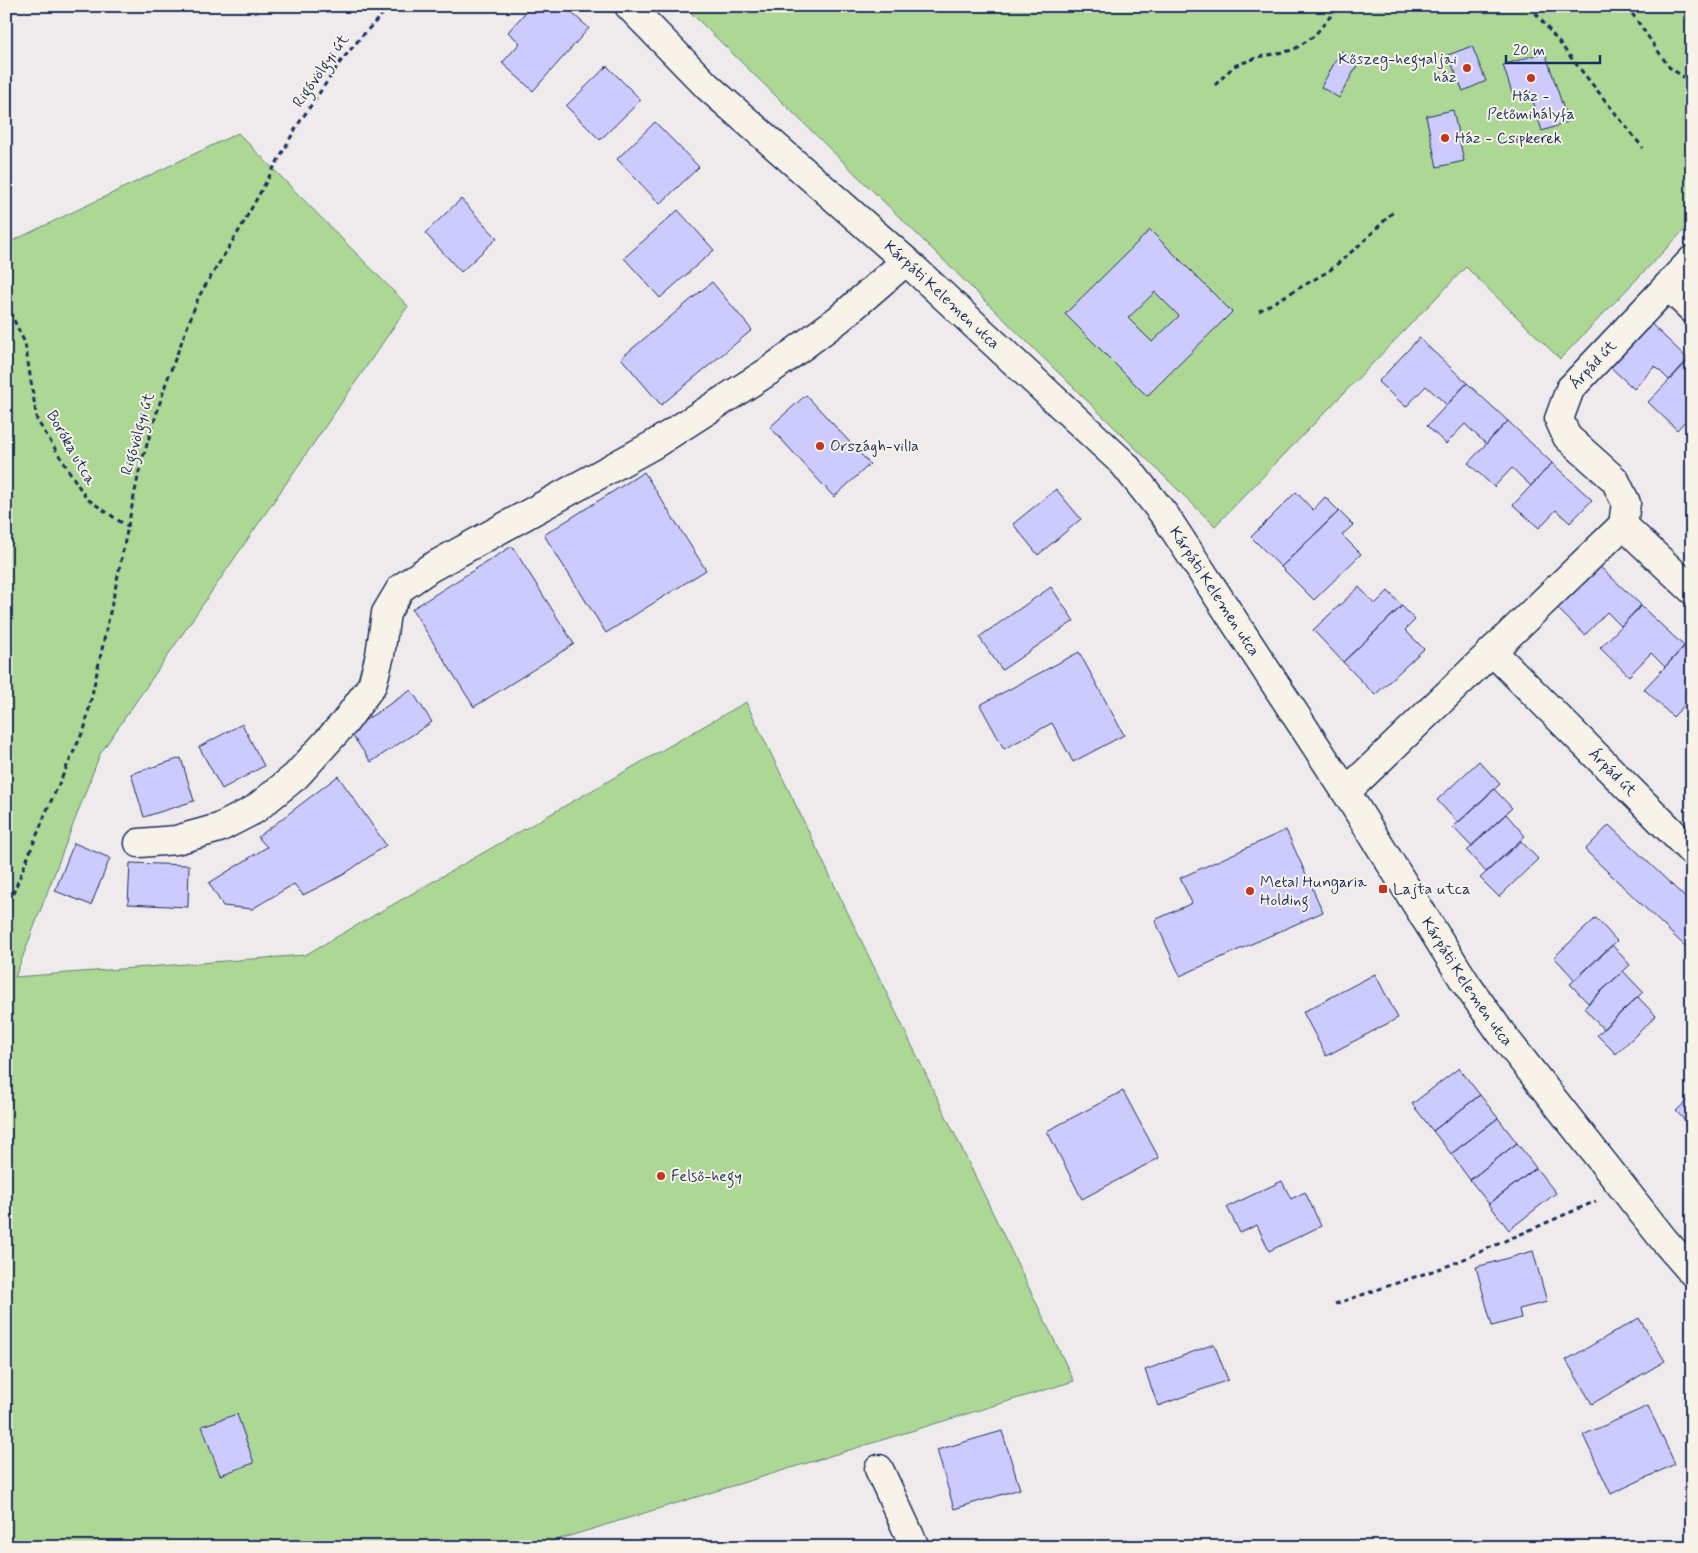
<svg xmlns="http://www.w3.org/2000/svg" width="1698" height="1553" font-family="Mynerve,sans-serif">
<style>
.green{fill:#add794;stroke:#648379}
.building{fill:#cdcafd;stroke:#1b2f5e;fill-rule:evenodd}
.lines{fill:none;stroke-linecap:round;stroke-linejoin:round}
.minor-casing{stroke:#1b2f5e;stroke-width:31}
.tertiary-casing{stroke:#1b2f5e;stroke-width:31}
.path{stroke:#1b2f5e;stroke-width:3;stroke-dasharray:5 4;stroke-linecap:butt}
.minor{stroke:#f7f3e8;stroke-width:28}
.tertiary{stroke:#f7f3e8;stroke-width:28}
.poi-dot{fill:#c8321e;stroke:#f7f3e8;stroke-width:2}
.labels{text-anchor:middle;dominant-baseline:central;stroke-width:4;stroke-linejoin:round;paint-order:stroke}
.poi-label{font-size:16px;fill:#1b2f5e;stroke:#f7f3e8;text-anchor:start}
.street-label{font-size:16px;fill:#1b2f5e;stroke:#f7f3e8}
</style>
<rect width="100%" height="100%" fill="#efebec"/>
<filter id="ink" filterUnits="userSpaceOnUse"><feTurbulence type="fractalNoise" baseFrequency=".02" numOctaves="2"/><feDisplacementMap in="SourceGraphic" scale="10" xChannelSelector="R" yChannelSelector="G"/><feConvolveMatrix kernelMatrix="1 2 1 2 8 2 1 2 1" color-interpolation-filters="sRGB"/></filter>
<g filter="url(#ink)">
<path class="green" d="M 684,6 L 1692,6 L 1692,230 L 1688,226 L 1560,359 L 1466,267 L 1215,526 Z
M 238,133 L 408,306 L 100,754 L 15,977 L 305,955 L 746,702 L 1074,1381 L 534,1547 L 6,1547 L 6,244 Z"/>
<path class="building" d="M 531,6 L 564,6 L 589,28 L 533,91 L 502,63 L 520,43 L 508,32 Z
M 1472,46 L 1486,81 L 1463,91 L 1448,55 Z
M 1341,51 L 1359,62 L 1339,98 L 1321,87 Z
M 1545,52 L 1568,122 L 1542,131 L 1530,91 L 1513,96 L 1503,65 Z
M 607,66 L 641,100 L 600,140 L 566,106 Z
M 1453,110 L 1464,161 L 1437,167 L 1426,116 Z
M 655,122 L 699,167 L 660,204 L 617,159 Z
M 461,199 L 497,238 L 461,272 L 425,233 Z
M 678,210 L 714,250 L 660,298 L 624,258 Z
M 1150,230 L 1232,312 L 1147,396 L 1065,314 ZM 1155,292 L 1179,316 L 1152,342 L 1128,318 Z
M 712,282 L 752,330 L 661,405 L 621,358 Z
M 1645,318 L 1688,359 L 1669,380 L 1655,366 L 1634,389 L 1604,361 Z
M 1419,338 L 1467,383 L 1447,405 L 1426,386 L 1406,407 L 1378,382 Z
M 1689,360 L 1692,363 L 1692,414 L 1677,430 L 1648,402 Z
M 1467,383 L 1508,421 L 1486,444 L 1465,424 L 1446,444 L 1427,426 Z
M 806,395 L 870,464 L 834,497 L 770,427 Z
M 1508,421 L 1552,463 L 1531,486 L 1512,468 L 1494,487 L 1468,463 Z
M 1552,463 L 1592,500 L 1570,523 L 1556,510 L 1539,528 L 1513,505 Z
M 644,472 L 706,570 L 606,633 L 544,535 Z
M 1056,489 L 1081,519 L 1038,555 L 1013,524 Z
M 1296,492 L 1313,510 L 1325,497 L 1339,511 L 1281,567 L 1251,537 Z
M 1339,511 L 1353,525 L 1342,535 L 1361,554 L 1314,600 L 1281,567 Z
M 512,546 L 574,644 L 474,707 L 412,609 Z
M 1597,564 L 1641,605 L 1621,626 L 1607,612 L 1585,635 L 1556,607 Z
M 1051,587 L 1074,621 L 1002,670 L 979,637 Z
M 1359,587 L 1375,604 L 1388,591 L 1402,606 L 1343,662 L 1313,630 Z
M 1402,606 L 1415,620 L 1405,630 L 1424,649 L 1375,695 L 1343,662 Z
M 1641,606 L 1684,646 L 1665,667 L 1651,653 L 1629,676 L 1600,648 Z
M 1684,647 L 1692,654 L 1692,697 L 1673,717 L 1644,689 Z
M 1079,652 L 1124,735 L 1073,762 L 1052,723 L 1004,749 L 980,705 Z
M 411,690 L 432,722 L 371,762 L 349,731 Z
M 242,724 L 264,766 L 222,789 L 199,747 Z
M 181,758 L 194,801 L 144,817 L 131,774 Z
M 1479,761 L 1500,784 L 1458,823 L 1437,800 Z
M 338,776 L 386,845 L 343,875 L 303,895 L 294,884 L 252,909 L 223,906 L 209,883 L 267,847 L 258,837 Z
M 1494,789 L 1512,808 L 1471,846 L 1453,827 Z
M 1506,814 L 1525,836 L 1486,872 L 1467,851 Z
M 1609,825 L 1692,904 L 1692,953 L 1585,850 Z
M 1286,830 L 1323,912 L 1180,976 L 1155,920 L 1192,903 L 1180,878 Z
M 1521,841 L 1538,859 L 1499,897 L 1480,878 Z
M 74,843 L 110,858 L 91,905 L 55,891 Z
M 130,863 L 189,865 L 188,907 L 128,904 Z
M 1596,918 L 1617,941 L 1575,980 L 1554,957 Z
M 1612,945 L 1630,965 L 1588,1003 L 1570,984 Z
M 1623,971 L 1643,992 L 1603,1029 L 1584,1008 Z
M 1375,974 L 1398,1018 L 1326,1056 L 1303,1012 Z
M 1638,997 L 1656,1016 L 1616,1054 L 1597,1035 Z
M 1459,1068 L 1480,1095 L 1433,1131 L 1412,1104 Z
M 1123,1091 L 1159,1158 L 1082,1199 L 1047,1131 Z
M 1480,1095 L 1498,1118 L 1451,1154 L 1433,1131 Z
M 1692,1096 L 1692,1128 L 1676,1111 Z
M 1498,1118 L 1517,1143 L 1470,1180 L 1451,1154 Z
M 1517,1143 L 1536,1168 L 1489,1204 L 1470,1180 Z
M 1536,1168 L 1556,1193 L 1509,1230 L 1489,1204 Z
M 1282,1181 L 1291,1199 L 1305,1192 L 1321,1226 L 1269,1251 L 1257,1225 L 1240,1233 L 1227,1207 Z
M 1533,1251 L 1547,1302 L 1519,1309 L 1521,1318 L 1492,1326 L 1476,1267 Z
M 1639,1318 L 1665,1361 L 1592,1404 L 1566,1360 Z
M 1214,1344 L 1228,1380 L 1158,1406 L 1145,1370 Z
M 1648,1406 L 1675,1464 L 1611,1494 L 1583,1435 Z
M 237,1414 L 254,1463 L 220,1475 L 202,1426 Z
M 1002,1431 L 1020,1489 L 954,1509 L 937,1450 Z"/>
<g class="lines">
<defs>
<g id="minor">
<path d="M 1668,286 L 1692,309"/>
<path d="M 1623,525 L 1692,590"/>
<path id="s1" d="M 1492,651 L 1692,852"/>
<path id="s2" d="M 1346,792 L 1623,525 L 1626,503 L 1615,480 L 1567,437 L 1559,419 L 1570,389 L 1692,260"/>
<path d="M 139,843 L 176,840 L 219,828 L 254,810 L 296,776 L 345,722 L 372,685 L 380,655 L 386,613 L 401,588 L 430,568 L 653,445 L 769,371 L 839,319 L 906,261"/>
<path d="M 879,1469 L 915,1547"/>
</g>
<g id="tertiary">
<path id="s3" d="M 629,6 L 708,87 L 906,261 L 1124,464 L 1166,517 L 1346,792 L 1467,985 L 1501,1033 L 1664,1240 L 1692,1272"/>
</g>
</defs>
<use href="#minor" class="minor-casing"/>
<use href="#tertiary" class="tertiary-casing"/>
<path class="path" d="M 1530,6 L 1643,148
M 1627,6 L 1669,67 L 1692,83
M 1215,85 L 1234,66 L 1259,57 L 1293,50 L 1314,36 L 1339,6
M 6,304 L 25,343 L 37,420 L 86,498 L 128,527
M 1259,311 L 1329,271 L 1363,242 L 1393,212
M 6,911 L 47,810 L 85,727 L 116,585 L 140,467 L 166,383 L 199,296 L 240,229 L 297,126 L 341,61 L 362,36 L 390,6
M 1335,1304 L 1450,1265 L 1596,1201"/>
<use href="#minor" class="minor"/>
<use href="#tertiary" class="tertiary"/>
</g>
</g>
<g class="poi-dot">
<circle cx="1467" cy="68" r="5"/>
<circle cx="1531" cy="78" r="5"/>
<circle cx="1445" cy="138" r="5"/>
<circle cx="820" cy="446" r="5"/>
<rect x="1378" y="884" width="10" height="10" rx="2.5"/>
<circle cx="1250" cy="891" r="5"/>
<circle cx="661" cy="1176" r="5"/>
</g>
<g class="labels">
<g class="poi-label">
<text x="1457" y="59" text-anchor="end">Kőszeg-hegyaljai<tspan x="1457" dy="18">ház</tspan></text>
<text x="1531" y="96" text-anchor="middle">Ház -<tspan x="1531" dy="18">Petőmihályfa</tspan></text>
<text x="1455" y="138">Ház - Csipkerek</text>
<text x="830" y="446">Országh-villa</text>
<text x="1260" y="882">Metal Hungaria<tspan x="1260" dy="18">Holding</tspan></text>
<text x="1393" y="889">Lajta utca</text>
<text x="671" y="1176">Felső-hegy</text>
</g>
<g class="street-label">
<text transform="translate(321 71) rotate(-55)">Rigóvölgyi út</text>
<text stroke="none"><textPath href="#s3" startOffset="426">Kárpáti Kelemen utca</textPath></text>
<text stroke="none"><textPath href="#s2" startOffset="582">Árpád út</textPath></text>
<text transform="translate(138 434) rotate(-74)">Rigóvölgyi út</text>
<text transform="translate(71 448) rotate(60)">Boróka utca</text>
<text stroke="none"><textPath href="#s3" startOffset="831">Kárpáti Kelemen utca</textPath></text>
<text stroke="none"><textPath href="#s1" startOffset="171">Árpád út</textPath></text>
<text stroke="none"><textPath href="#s3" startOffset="1296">Kárpáti Kelemen utca</textPath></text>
</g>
</g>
<rect width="1698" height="1553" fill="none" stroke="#f7f3e8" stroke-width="25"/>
<rect x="12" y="12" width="1673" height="1528" fill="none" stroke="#1b2f5e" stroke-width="2" filter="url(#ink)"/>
<path d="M1506 55v8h94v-8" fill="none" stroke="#1b2f5e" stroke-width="2.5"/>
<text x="1513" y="55" font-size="15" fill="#1b2f5e" stroke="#f7f3e8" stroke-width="4" paint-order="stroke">20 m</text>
</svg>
